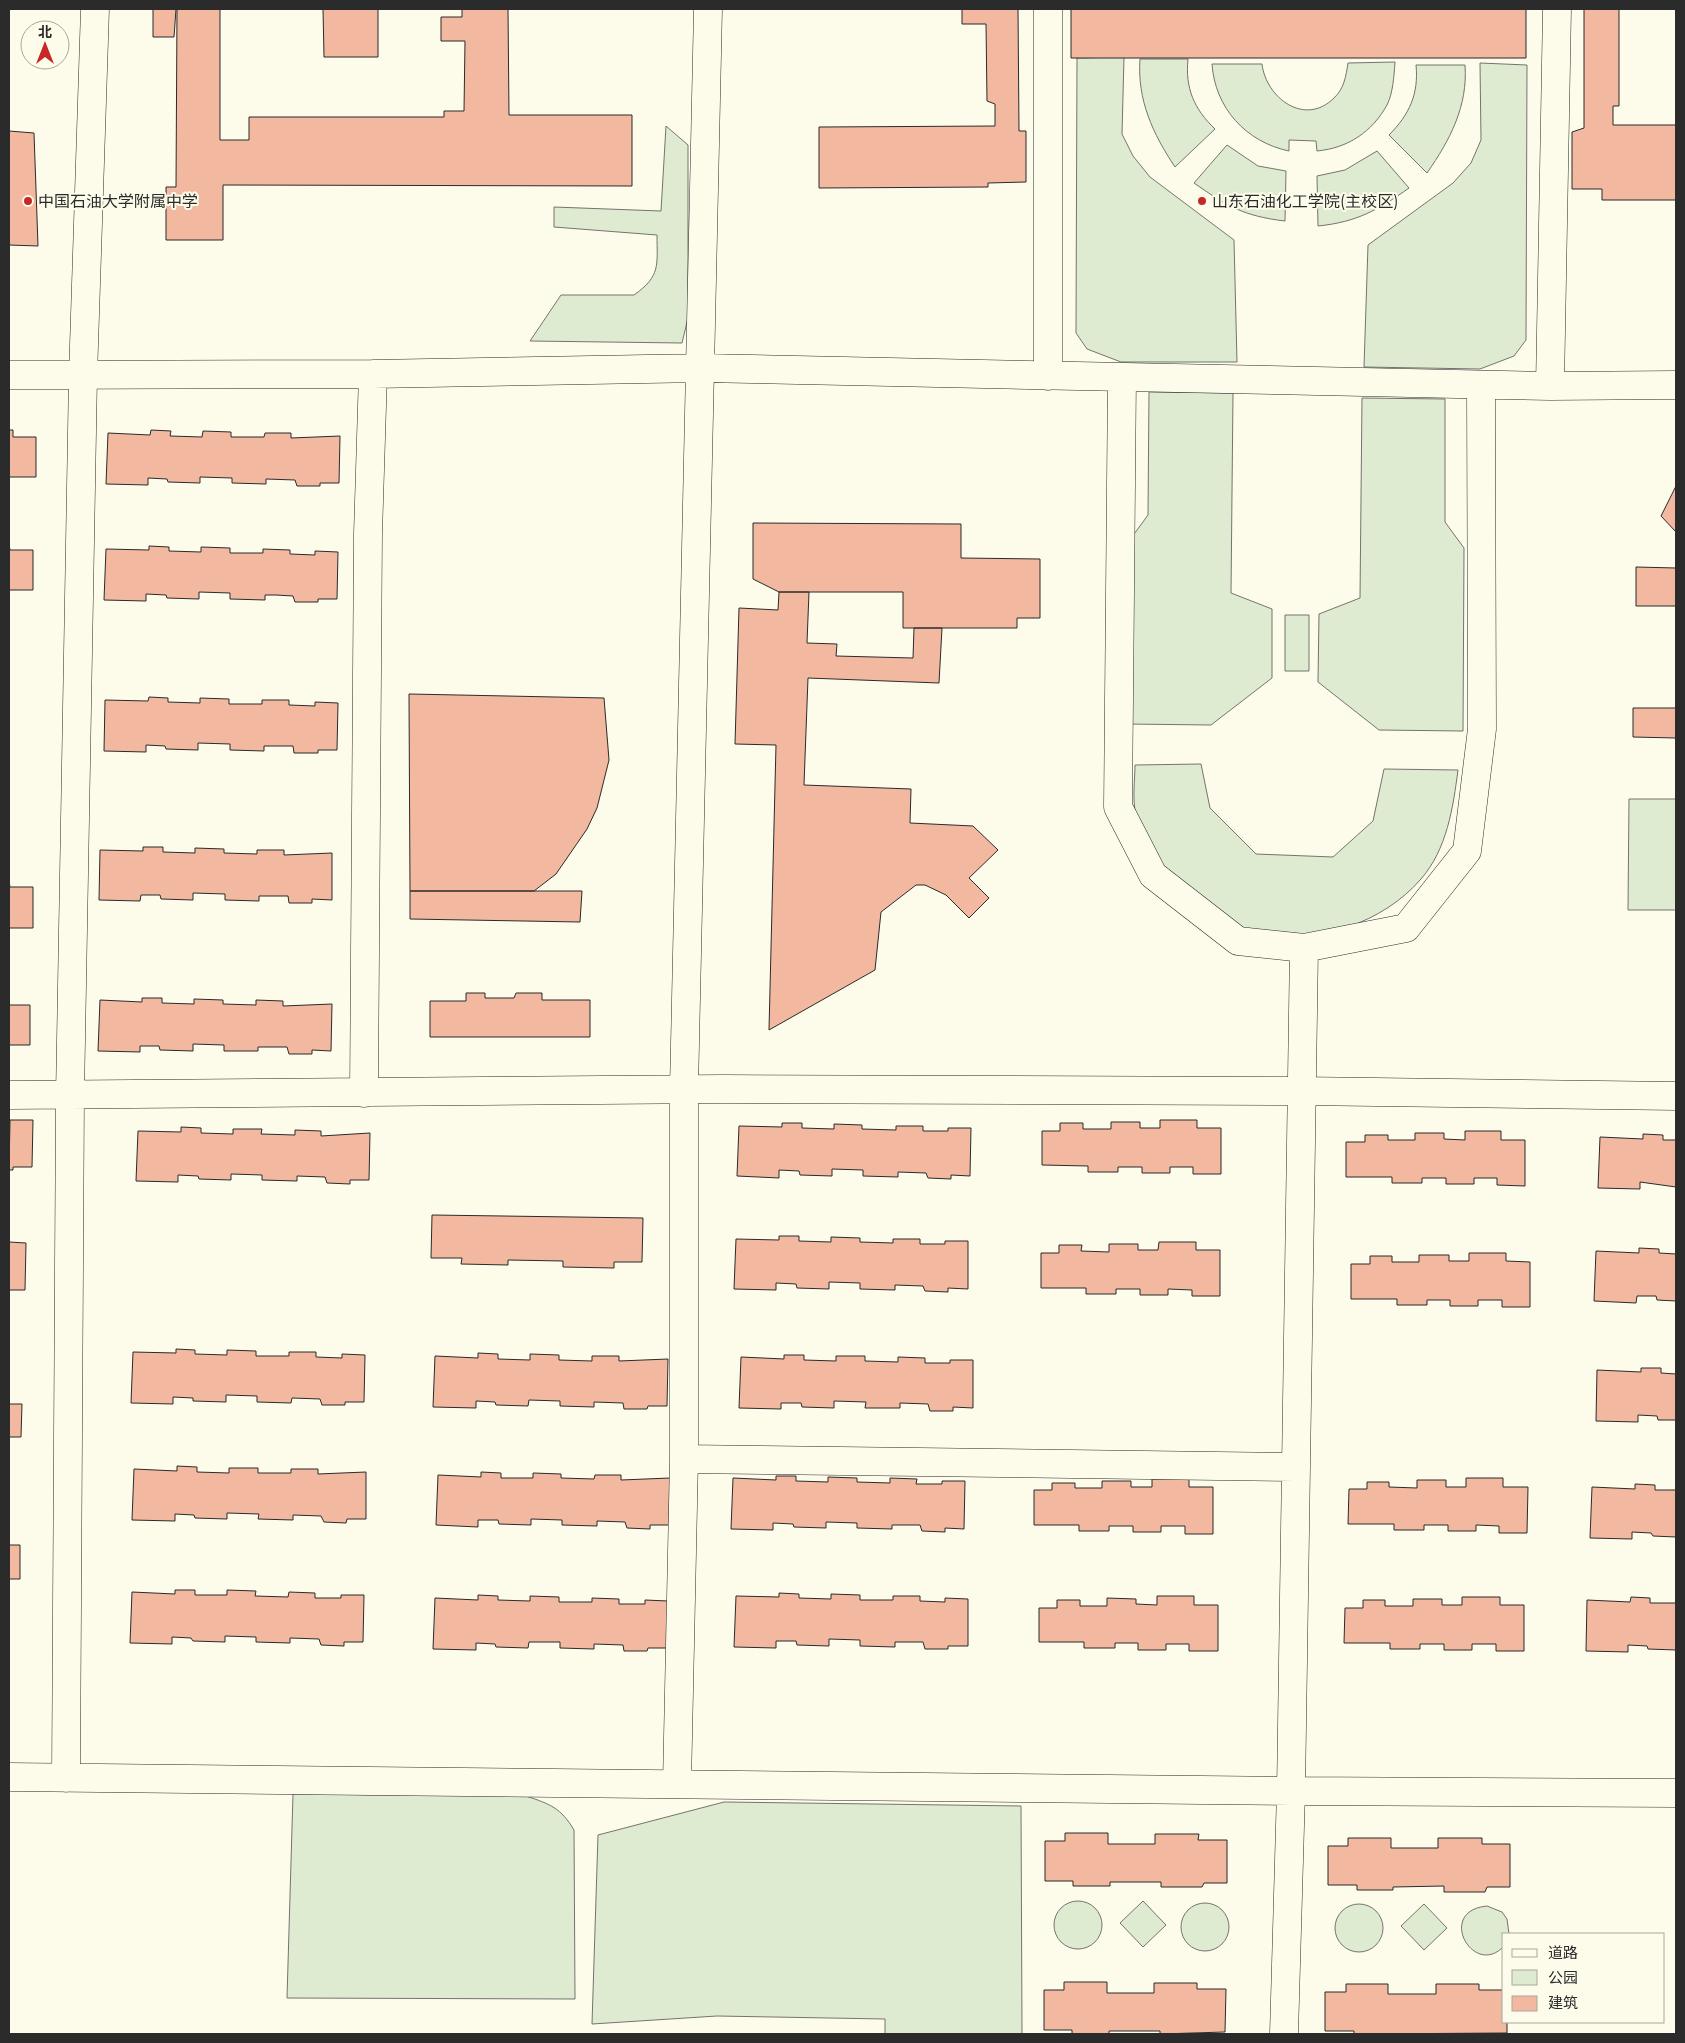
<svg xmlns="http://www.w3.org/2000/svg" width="1685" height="2043" font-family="Montserrat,'Noto Sans SC',sans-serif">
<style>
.green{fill:#deebd1;stroke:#74746e}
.building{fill:#f2b8a0;stroke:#2b2b2b}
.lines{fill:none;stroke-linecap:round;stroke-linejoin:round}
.minor-casing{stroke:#2b2b2b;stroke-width:29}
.minor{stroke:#fdfbea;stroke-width:28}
.poi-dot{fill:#c62828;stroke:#fdfbea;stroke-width:2}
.labels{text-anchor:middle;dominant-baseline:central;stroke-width:4;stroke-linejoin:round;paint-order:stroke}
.poi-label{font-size:16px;fill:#2b2b2b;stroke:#fdfbea;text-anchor:start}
</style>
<rect width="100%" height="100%" fill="#fdfbea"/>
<path class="green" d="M 1124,57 L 1122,134 L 1133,156 L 1150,177 L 1234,240 L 1237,362 L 1121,362 L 1087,349 L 1076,333 L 1077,58 Z
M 1140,59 L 1188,59 C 1185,88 1194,109 1215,129 L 1175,167 C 1153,134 1137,100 1140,59 Z
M 1395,62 C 1394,76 1393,93 1387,105 C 1372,132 1348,148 1317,151 L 1316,141 L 1289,140 L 1289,151 C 1246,142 1215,108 1212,64 L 1262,64 C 1266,98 1305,127 1334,98 C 1344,89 1346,76 1348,63 Z
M 1480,63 L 1527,65 L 1526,340 L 1514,356 L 1480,369 L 1364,367 L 1368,245 L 1453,183 L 1471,163 L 1481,140 Z
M 1416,65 L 1465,65 C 1468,106 1450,140 1427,173 L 1389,135 C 1409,115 1419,94 1416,65 Z
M 666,126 L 688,145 L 688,318 L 682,343 L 530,341 L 561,295 L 634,295 C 661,276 657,265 657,235 L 554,227 L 554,207 L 661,211 Z
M 1227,145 L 1258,166 L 1286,171 L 1285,221 C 1243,216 1227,206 1194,183 Z
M 1377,151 L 1409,188 C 1378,210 1357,222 1318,226 L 1317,176 L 1345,170 Z
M 1149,392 L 1233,393 L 1231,593 L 1272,609 L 1272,678 L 1211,725 L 1126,724 L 1129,541 L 1148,515 Z
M 1362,398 L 1445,399 L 1445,522 L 1464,548 L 1463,731 L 1379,730 L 1318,682 L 1319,614 L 1360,598 Z
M 1285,615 L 1309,615 L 1309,671 L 1285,671 Z
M 1201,764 L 1210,808 L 1256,854 L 1333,857 L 1373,821 L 1384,769 L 1458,770 C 1453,808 1447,849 1421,879 C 1383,923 1318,944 1262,935 C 1254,933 1245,928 1238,925 C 1229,921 1218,918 1210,912 C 1176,890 1148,853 1136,814 C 1132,800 1135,780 1135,765 Z
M 1629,799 L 1676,799 L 1676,910 L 1628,910 Z
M 293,1794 L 526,1796 C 550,1804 561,1808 574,1830 L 575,1999 L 287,1998 Z
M 724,1802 L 1021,1806 L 1022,2034 L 885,2034 L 885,2019 L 717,2016 L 592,2024 L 598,1835 Z
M 1143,1901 L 1166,1925 L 1143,1947 L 1120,1923 Z
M1054 1925a24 24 0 1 1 48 0a24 24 0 1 1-48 0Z
M1181 1927a24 24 0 1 1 48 0a24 24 0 1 1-48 0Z
M 1424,1904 L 1447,1928 L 1424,1950 L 1401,1926 Z
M1335 1928a24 24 0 1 1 48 0a24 24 0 1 1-48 0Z
M 1487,1906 L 1502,1912 L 1507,1919 L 1509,1934 L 1504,1934 L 1504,1946 C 1474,1979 1435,1911 1487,1906 Z"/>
<path class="building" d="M 153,9 L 176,9 L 174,37 L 153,37 Z
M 177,9 L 220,9 L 220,140 L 249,140 L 249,117 L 444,117 L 444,111 L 464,111 L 465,41 L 441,41 L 441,17 L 462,17 L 462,9 L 508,9 L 509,115 L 632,115 L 632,186 L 223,185 L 223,240 L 166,240 L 166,187 L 176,187 Z
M 323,9 L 378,9 L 378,57 L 324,57 Z
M 962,9 L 1018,9 L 1019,131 L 1026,131 L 1026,182 L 988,183 L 988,187 L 819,188 L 819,127 L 995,126 L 995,104 L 987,101 L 986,24 L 962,24 Z
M 1071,9 L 1526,9 L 1526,58 L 1071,58 Z
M 1584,9 L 1619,9 L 1619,106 L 1613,106 L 1613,125 L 1676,125 L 1676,200 L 1602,200 L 1602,189 L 1572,189 L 1572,132 L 1584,128 Z
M 9,131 L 34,133 L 38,246 L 9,245 Z
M 9,430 L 13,430 L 13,437 L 36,437 L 36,477 L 9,477 Z
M 151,430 L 171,431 L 170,436 L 202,437 L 203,431 L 231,432 L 231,437 L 264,437 L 265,433 L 291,433 L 291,438 L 340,436 L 339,483 L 320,483 L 320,486 L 297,486 L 295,480 L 266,479 L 266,484 L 232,483 L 232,478 L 200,477 L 200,483 L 168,482 L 167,479 L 148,478 L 148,485 L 106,484 L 108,433 L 150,435 Z
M 1676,486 L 1676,532 L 1661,516 Z
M 753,523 L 961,524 L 961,558 L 1040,559 L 1040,618 L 1017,618 L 1017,628 L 903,628 L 903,592 L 779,592 L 753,579 Z
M 9,544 L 10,550 L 33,550 L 33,590 L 9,590 Z
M 149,546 L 169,547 L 169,551 L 201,552 L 201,547 L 230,548 L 230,553 L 263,553 L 263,549 L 290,550 L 290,554 L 315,555 L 315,551 L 338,552 L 337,599 L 318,599 L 318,602 L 295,602 L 293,596 L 276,595 L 265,595 L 265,600 L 230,599 L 230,593 L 199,592 L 199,599 L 167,598 L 166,595 L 146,594 L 146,601 L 104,600 L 106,549 L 149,550 Z
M 1636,567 L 1676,568 L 1676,606 L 1636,606 Z
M 779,592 L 809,592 L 807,643 L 837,644 L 836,656 L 913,658 L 914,628 L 942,628 L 939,683 L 808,678 L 804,785 L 911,789 L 910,823 L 973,826 L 998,850 L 969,878 L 989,898 L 969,918 L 946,895 L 925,885 L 916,885 L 881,912 L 875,970 L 769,1030 L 776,745 L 735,744 L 739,608 L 778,610 Z
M 409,694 L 604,698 L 609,760 L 597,808 L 587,829 L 556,874 L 534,891 L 410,891 Z
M 149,697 L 168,698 L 168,702 L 200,703 L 200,698 L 229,699 L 229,704 L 262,704 L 262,700 L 289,700 L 289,705 L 315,706 L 315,702 L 338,703 L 337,750 L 318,750 L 318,753 L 294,753 L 293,746 L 264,746 L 264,751 L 230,750 L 230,744 L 198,743 L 198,750 L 166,749 L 165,746 L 146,745 L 146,752 L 104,751 L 105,700 L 148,701 Z
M 1633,708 L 1676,708 L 1676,738 L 1633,737 Z
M 143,847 L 163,847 L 163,852 L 195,853 L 195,848 L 224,849 L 224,853 L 257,854 L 257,850 L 284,850 L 284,855 L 332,853 L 332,900 L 312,899 L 312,903 L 289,903 L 288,896 L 259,896 L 259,901 L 225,900 L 225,894 L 193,893 L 193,900 L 161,899 L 160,895 L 141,895 L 140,901 L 99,900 L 100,850 L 143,851 Z
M 9,881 L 10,887 L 33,887 L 33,928 L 9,928 Z
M 410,891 L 582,891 L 580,922 L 410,919 Z
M 466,993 L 485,993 L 485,998 L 514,998 L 516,993 L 542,993 L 542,1000 L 590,1000 L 590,1037 L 430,1037 L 430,1001 L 466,1001 Z
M 142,998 L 162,998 L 162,1003 L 194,1004 L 194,999 L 223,1000 L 223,1004 L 256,1005 L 256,1000 L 283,1001 L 283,1006 L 332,1004 L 331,1051 L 312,1050 L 312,1054 L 289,1054 L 287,1047 L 258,1047 L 258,1051 L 224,1051 L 224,1045 L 193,1044 L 193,1051 L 160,1050 L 159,1046 L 140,1046 L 140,1052 L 98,1051 L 100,1000 L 142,1002 Z
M 9,1005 L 30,1005 L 30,1045 L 9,1045 Z
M 10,1120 L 33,1120 L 32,1167 L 13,1167 L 13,1170 L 9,1170 Z
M 1160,1120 L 1197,1120 L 1197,1128 L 1221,1128 L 1221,1174 L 1193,1174 L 1193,1167 L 1170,1167 L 1170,1173 L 1142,1173 L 1142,1167 L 1118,1167 L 1118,1172 L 1088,1172 L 1088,1166 L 1042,1165 L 1042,1131 L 1060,1131 L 1060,1123 L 1083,1123 L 1083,1129 L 1111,1129 L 1111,1122 L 1140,1122 L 1140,1128 L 1160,1128 Z
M 782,1123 L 802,1123 L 802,1128 L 834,1129 L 834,1124 L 862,1125 L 862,1129 L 896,1130 L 896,1126 L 923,1126 L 923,1131 L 948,1131 L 948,1128 L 971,1128 L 970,1176 L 951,1175 L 951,1179 L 928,1178 L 926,1173 L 898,1172 L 898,1177 L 863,1176 L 863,1170 L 832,1169 L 832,1176 L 800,1175 L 799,1171 L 779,1170 L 779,1178 L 737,1176 L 739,1126 L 782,1127 Z
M 181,1127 L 201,1128 L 201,1133 L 233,1134 L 233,1129 L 262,1129 L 261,1134 L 295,1135 L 295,1130 L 321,1131 L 321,1136 L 370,1133 L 369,1180 L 350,1180 L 350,1184 L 327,1183 L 325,1177 L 297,1176 L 297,1181 L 262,1180 L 262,1175 L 231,1174 L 231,1180 L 199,1179 L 198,1176 L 178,1175 L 178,1182 L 136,1181 L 138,1131 L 181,1132 Z
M 1465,1131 L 1501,1131 L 1501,1140 L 1525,1140 L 1525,1186 L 1497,1185 L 1497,1178 L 1474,1178 L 1474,1184 L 1446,1184 L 1446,1178 L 1422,1178 L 1422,1183 L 1392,1183 L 1392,1177 L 1346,1177 L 1346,1142 L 1365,1142 L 1365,1135 L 1388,1135 L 1388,1140 L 1415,1140 L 1415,1133 L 1444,1133 L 1444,1139 L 1465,1140 Z
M 1643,1134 L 1663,1135 L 1663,1140 L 1676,1140 L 1676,1187 L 1640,1182 L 1640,1189 L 1598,1188 L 1600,1137 L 1643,1139 Z
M 432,1215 L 643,1218 L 642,1262 L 614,1262 L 614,1268 L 563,1267 L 563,1261 L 508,1260 L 508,1265 L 461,1264 L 462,1258 L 431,1258 Z
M 779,1236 L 799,1236 L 799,1241 L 831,1242 L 831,1237 L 860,1238 L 860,1242 L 893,1243 L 893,1239 L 920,1239 L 920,1244 L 945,1244 L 945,1241 L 968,1241 L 968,1289 L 948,1288 L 948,1292 L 925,1291 L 923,1286 L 895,1285 L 895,1290 L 860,1289 L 860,1283 L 829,1282 L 829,1289 L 797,1288 L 796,1284 L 776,1283 L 776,1290 L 734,1289 L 736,1239 L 779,1240 Z
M 9,1242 L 26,1243 L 25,1290 L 9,1290 Z
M 1159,1242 L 1196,1242 L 1196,1250 L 1220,1250 L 1220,1296 L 1192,1296 L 1192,1290 L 1168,1289 L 1168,1295 L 1140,1295 L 1140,1289 L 1116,1289 L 1116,1294 L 1086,1294 L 1086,1288 L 1041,1288 L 1041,1253 L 1059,1253 L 1059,1245 L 1082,1245 L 1081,1251 L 1109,1252 L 1109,1244 L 1138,1244 L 1138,1250 L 1158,1250 Z
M 1639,1248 L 1659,1249 L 1659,1253 L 1676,1254 L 1676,1301 L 1657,1300 L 1656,1296 L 1637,1296 L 1636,1303 L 1594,1301 L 1596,1251 L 1639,1253 Z
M 1469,1253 L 1506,1253 L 1506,1261 L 1530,1262 L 1530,1307 L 1502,1307 L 1502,1300 L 1478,1300 L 1478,1306 L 1450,1306 L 1450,1300 L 1427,1300 L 1427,1305 L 1397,1305 L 1397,1299 L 1351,1299 L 1351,1264 L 1370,1264 L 1370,1256 L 1392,1256 L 1392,1262 L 1419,1262 L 1419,1255 L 1449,1255 L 1449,1261 L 1469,1261 Z
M 176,1349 L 195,1350 L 195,1354 L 227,1355 L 227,1350 L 256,1351 L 256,1356 L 289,1356 L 289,1352 L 316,1352 L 316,1357 L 342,1358 L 342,1354 L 365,1355 L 364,1402 L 345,1402 L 345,1405 L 322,1405 L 320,1399 L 292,1398 L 291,1403 L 257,1402 L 257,1396 L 226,1395 L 226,1402 L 193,1401 L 193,1398 L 173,1397 L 173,1404 L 131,1403 L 133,1352 L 176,1353 Z
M 478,1353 L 498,1354 L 498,1359 L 530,1360 L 530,1354 L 559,1355 L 559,1360 L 592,1361 L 592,1356 L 619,1356 L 619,1361 L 668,1359 L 667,1406 L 648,1406 L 647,1409 L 624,1409 L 623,1403 L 594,1402 L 594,1407 L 560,1406 L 560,1401 L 529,1400 L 528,1406 L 496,1405 L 495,1402 L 476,1401 L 476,1408 L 433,1407 L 435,1356 L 478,1358 Z
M 784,1355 L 804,1355 L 804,1360 L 836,1361 L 836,1356 L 865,1356 L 865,1361 L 898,1362 L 898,1357 L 925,1358 L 925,1363 L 950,1363 L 950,1360 L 973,1360 L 973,1408 L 953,1407 L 953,1411 L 930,1411 L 928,1404 L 900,1403 L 900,1408 L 865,1408 L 866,1402 L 834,1401 L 834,1408 L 802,1407 L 801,1403 L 781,1403 L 781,1409 L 739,1408 L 741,1357 L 784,1359 Z
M 1641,1368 L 1661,1368 L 1661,1373 L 1676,1374 L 1676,1420 L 1658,1420 L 1657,1416 L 1638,1415 L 1638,1422 L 1596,1421 L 1597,1370 L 1641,1372 Z
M 9,1404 L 22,1404 L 21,1437 L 9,1437 Z
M 177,1466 L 197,1467 L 197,1472 L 229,1473 L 229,1468 L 258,1468 L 258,1473 L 291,1473 L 291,1469 L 318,1469 L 318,1474 L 366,1472 L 366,1519 L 347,1519 L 346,1523 L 324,1522 L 321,1516 L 293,1515 L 293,1520 L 258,1519 L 259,1514 L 227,1513 L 227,1519 L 195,1518 L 194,1515 L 175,1514 L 175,1521 L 132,1520 L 134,1469 L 177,1471 Z
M 481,1472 L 501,1473 L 501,1478 L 533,1478 L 533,1473 L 561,1474 L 561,1478 L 594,1479 L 595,1475 L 621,1475 L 621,1480 L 670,1478 L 669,1525 L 650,1525 L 650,1529 L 627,1528 L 625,1522 L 597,1521 L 597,1526 L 562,1525 L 562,1520 L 531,1519 L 531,1525 L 499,1524 L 498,1520 L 478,1520 L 478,1527 L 436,1525 L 438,1475 L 481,1477 Z
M 776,1476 L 796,1476 L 796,1481 L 828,1482 L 828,1477 L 857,1478 L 857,1482 L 890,1483 L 890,1478 L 917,1479 L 916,1484 L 942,1484 L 942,1481 L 965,1481 L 964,1529 L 945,1528 L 945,1532 L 922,1531 L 920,1525 L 892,1525 L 892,1529 L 857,1528 L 857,1523 L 826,1522 L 826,1528 L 794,1527 L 793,1524 L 773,1523 L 773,1530 L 731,1529 L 733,1478 L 776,1480 Z
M 1466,1478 L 1503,1478 L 1503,1487 L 1528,1487 L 1527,1533 L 1499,1533 L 1499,1526 L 1476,1525 L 1476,1531 L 1448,1531 L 1448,1525 L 1424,1525 L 1424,1530 L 1394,1530 L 1394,1524 L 1348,1524 L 1349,1489 L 1367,1489 L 1367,1482 L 1389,1482 L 1389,1487 L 1417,1488 L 1417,1480 L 1446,1480 L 1446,1487 L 1466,1487 Z
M 1152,1479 L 1189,1479 L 1189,1487 L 1213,1487 L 1213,1534 L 1185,1534 L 1185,1526 L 1161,1526 L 1161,1532 L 1133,1532 L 1133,1526 L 1109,1526 L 1109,1531 L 1079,1531 L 1079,1525 L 1034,1525 L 1034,1490 L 1052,1490 L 1052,1483 L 1075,1483 L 1075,1488 L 1102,1488 L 1102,1481 L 1131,1481 L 1131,1487 L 1152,1487 Z
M 1635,1484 L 1655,1485 L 1655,1490 L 1676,1490 L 1676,1537 L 1653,1536 L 1651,1533 L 1632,1532 L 1632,1539 L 1590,1538 L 1592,1487 L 1635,1489 Z
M 9,1545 L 20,1545 L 20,1579 L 9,1579 Z
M 175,1590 L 195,1590 L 195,1595 L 227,1595 L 227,1590 L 256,1591 L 255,1596 L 288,1597 L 289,1592 L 315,1593 L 315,1598 L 341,1598 L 341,1595 L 364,1595 L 363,1642 L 344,1642 L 344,1646 L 321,1645 L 319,1639 L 290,1638 L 290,1643 L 256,1642 L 256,1637 L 225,1636 L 225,1642 L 193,1641 L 191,1638 L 172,1637 L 172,1644 L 130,1643 L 132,1592 L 175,1594 Z
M 779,1593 L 799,1594 L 799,1598 L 831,1599 L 831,1594 L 860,1595 L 860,1600 L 893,1600 L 893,1596 L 920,1596 L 920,1601 L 945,1602 L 945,1598 L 968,1599 L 968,1646 L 948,1646 L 948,1649 L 925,1649 L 923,1642 L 895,1642 L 895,1647 L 860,1646 L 860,1640 L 829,1639 L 829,1646 L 797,1645 L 796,1641 L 776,1641 L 776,1648 L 734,1647 L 736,1596 L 779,1597 Z
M 478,1595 L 498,1596 L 498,1600 L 530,1601 L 530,1596 L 559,1597 L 559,1602 L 592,1602 L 592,1598 L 619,1599 L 619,1604 L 645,1604 L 645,1600 L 668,1601 L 667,1648 L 648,1648 L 647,1651 L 624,1651 L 623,1645 L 594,1644 L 594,1649 L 560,1648 L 560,1642 L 529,1642 L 528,1648 L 496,1647 L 495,1644 L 476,1643 L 476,1650 L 433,1649 L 435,1598 L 478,1600 Z
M 1157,1596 L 1194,1596 L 1194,1605 L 1218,1605 L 1218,1651 L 1189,1651 L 1189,1644 L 1166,1644 L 1166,1650 L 1138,1650 L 1138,1643 L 1115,1643 L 1115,1648 L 1084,1648 L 1084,1642 L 1039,1642 L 1039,1608 L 1057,1608 L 1057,1600 L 1080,1600 L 1080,1606 L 1107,1606 L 1107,1598 L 1136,1599 L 1136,1604 L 1157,1605 Z
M 1462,1597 L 1500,1597 L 1500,1605 L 1524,1605 L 1524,1651 L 1496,1651 L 1496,1644 L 1472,1644 L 1472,1650 L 1444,1650 L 1444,1644 L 1420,1644 L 1420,1649 L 1390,1649 L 1390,1643 L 1344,1643 L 1345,1608 L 1363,1608 L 1363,1600 L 1385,1600 L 1385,1606 L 1413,1606 L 1413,1599 L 1442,1599 L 1442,1605 L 1462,1605 Z
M 1631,1597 L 1650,1598 L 1650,1603 L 1676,1603 L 1676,1650 L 1648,1649 L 1647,1646 L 1628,1645 L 1628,1652 L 1586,1651 L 1587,1600 L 1630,1602 Z
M 1065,1833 L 1108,1833 L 1108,1844 L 1155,1844 L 1155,1834 L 1199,1834 L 1198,1840 L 1227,1840 L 1227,1883 L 1204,1883 L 1202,1887 L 1161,1887 L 1161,1882 L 1110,1882 L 1110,1886 L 1073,1886 L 1073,1881 L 1045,1881 L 1045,1841 L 1065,1841 Z
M 1348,1838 L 1391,1838 L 1391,1848 L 1438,1848 L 1438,1838 L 1482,1838 L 1482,1844 L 1510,1844 L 1510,1887 L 1487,1887 L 1485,1892 L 1444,1892 L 1444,1886 L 1393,1887 L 1393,1890 L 1357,1890 L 1357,1885 L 1328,1885 L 1328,1846 L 1348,1846 Z
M 1064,1982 L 1107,1982 L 1107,1993 L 1154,1993 L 1154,1983 L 1197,1983 L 1197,1989 L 1226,1989 L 1225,2032 L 1160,2034 L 1160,2031 L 1109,2031 L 1109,2034 L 1072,2034 L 1072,2030 L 1044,2030 L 1044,1990 L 1064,1990 Z
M 1346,1984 L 1388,1984 L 1388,1994 L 1436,1994 L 1436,1984 L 1479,1984 L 1479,1990 L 1504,1990 L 1504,2022 L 1507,2022 L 1507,2033 L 1354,2034 L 1354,2031 L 1325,2031 L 1325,1992 L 1346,1992 Z"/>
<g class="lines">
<defs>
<path id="minor" d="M 9,375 L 373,374 L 702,368 L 1550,386 L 1676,385
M 1048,376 L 1048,9
M 1122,377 L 1118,807 L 1153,875 L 1238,941 L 1304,948 L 1406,928 L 1467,851 L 1482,729 L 1481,385
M 1550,386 L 1557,9
M 364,1093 L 368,534 L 373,374
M 9,1095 L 723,1089 L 1300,1091 L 1676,1096
M 684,1459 L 1295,1467
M 9,1777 L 1291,1791 L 1676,1793
M 66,1778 L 70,1096 L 83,376 L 95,9
M 677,1784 L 684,1459 L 684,1089 L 708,9
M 1284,2034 L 1291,1791 L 1304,948"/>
</defs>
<use href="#minor" class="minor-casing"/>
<use href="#minor" class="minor"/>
</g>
<g class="poi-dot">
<circle cx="28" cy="201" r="5"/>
<circle cx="1202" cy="201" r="5"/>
</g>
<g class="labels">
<g class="poi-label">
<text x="38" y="201">中国石油大学附属中学</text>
<text x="1212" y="201">山东石油化工学院(主校区)</text>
</g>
</g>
<rect width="1685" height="2043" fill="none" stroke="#2b2b2b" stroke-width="20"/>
<rect x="1502" y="1933" width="162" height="90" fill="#fdfbea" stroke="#a9a89e"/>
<rect x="1512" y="1949" width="25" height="8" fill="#fdfbea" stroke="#a9a89e"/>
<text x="1548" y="1958" font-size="15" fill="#2b2b2b">道路</text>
<rect x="1512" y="1970" width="25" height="15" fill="#deebd1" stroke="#a9a89e"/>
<text x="1548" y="1983" font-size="15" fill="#2b2b2b">公园</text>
<rect x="1512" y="1996" width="25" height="15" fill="#f2b8a0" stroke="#a9a89e"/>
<text x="1548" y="2008" font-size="15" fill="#2b2b2b">建筑</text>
<g transform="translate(45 45)"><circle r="24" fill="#fdfbea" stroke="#a9a89e"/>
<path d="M0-4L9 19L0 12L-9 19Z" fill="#c62828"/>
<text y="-8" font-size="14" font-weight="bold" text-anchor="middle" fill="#2b2b2b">北</text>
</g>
</svg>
